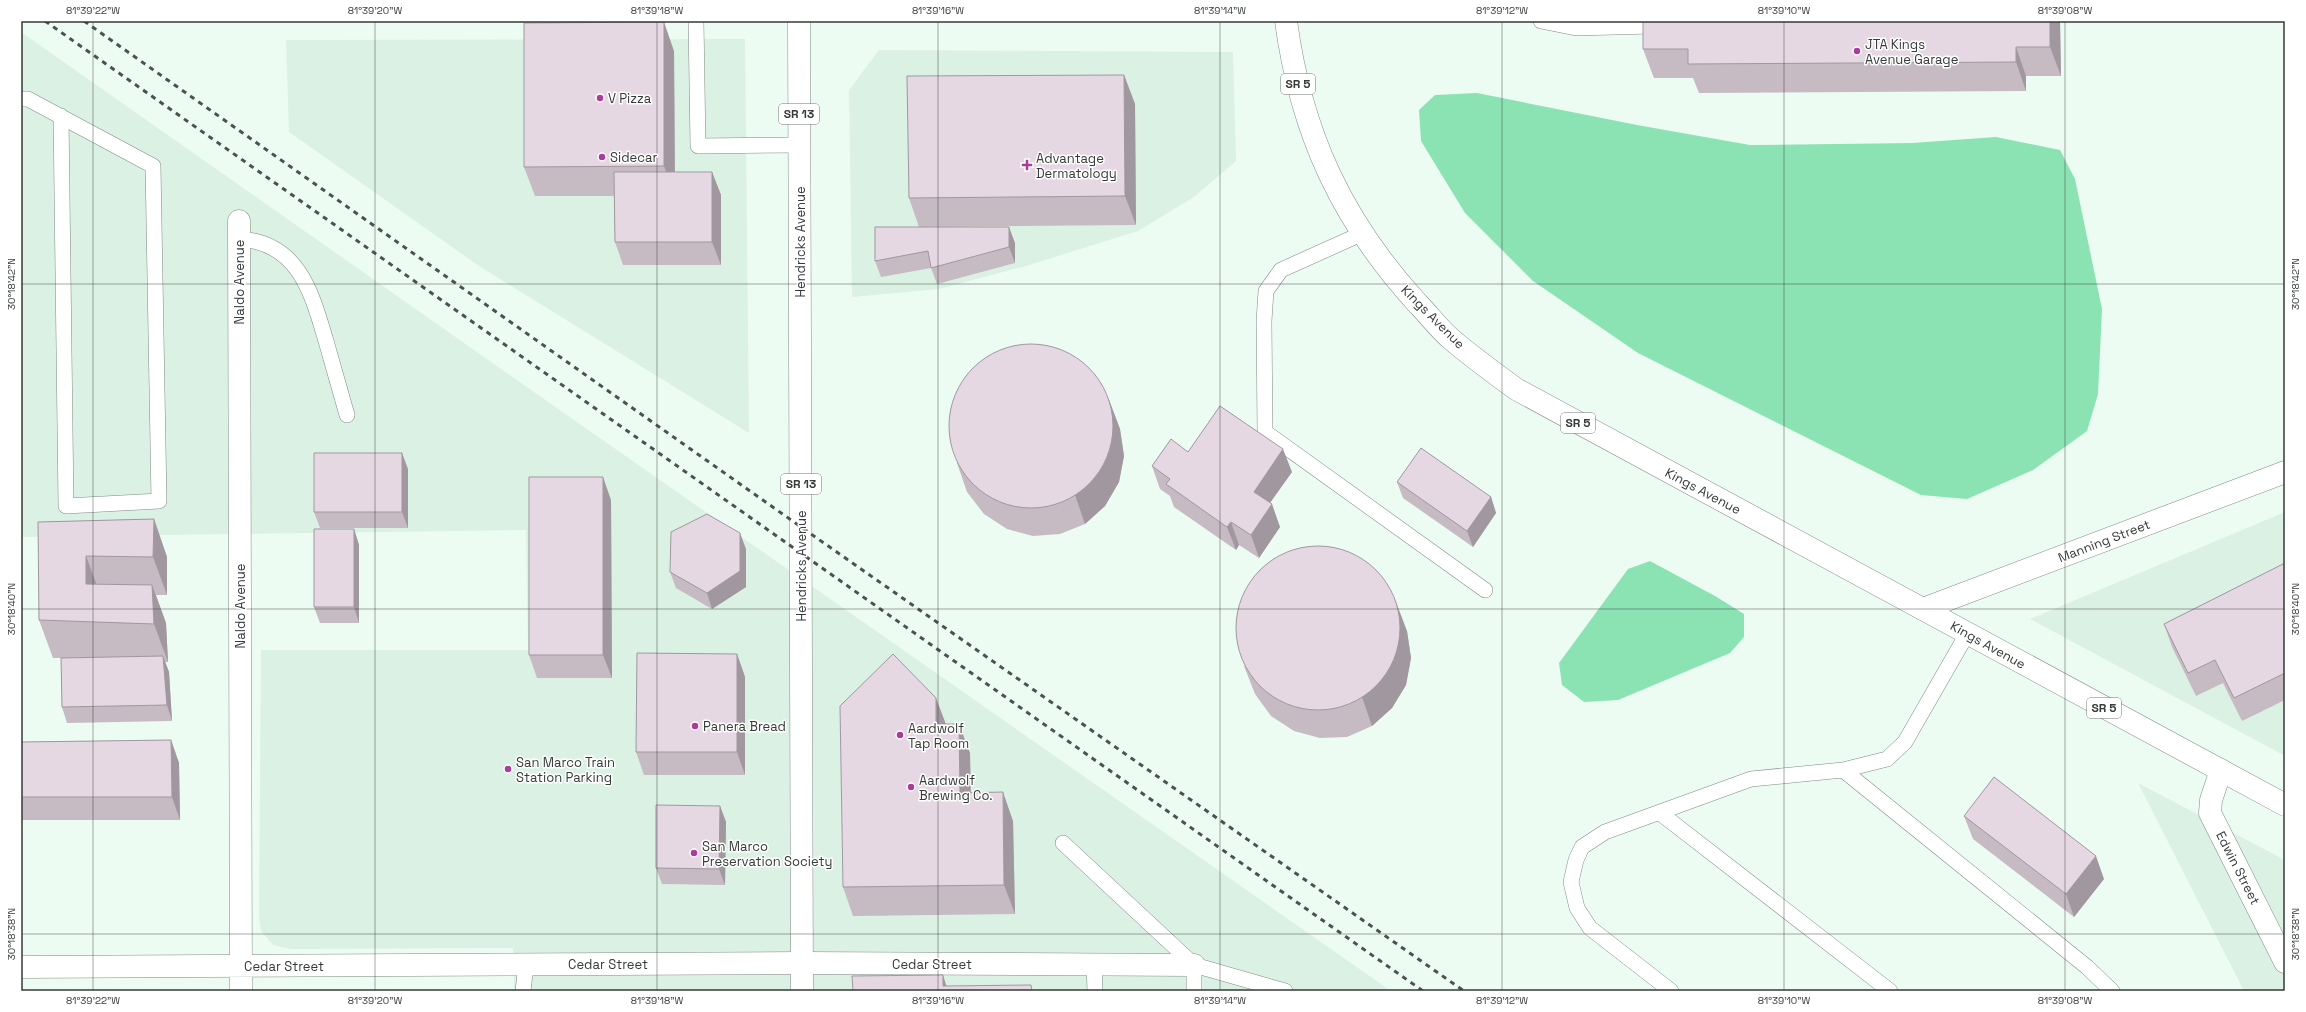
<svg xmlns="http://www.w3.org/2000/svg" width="2306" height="1012" font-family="'Space Grotesk',sans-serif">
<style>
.built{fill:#dbf1e3}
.water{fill:#8be3b3}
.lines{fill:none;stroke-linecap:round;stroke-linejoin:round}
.service-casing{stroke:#7e8c84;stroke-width:16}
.minor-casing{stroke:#7e8c84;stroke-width:23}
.primary-casing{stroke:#7e8c84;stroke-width:23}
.service{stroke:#fff;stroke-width:15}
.minor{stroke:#fff;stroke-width:22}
.primary{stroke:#fff;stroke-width:22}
.rail{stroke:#4c534f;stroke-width:3;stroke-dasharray:5 5;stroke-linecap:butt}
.wall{fill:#c6bac3}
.shaded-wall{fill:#a1979f}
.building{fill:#e6d8e3;stroke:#a1979f}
.ticks{fill:none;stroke:#353b37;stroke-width:1;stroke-opacity:0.45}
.poi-dot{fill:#aa3d9c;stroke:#fff;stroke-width:1.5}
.labels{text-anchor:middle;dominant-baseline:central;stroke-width:3;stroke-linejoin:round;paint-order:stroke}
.shield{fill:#fff;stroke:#727673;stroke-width:1}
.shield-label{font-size:12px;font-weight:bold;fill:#353b37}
.poi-label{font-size:13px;fill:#353b37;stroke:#fff;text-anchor:start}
.street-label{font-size:13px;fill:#353b37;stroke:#fff}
.neatline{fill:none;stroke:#353b37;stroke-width:1.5}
.ticks-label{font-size:10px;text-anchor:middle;fill:#353b37}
</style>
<rect width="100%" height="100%" fill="#edfcf3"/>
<path class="built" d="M 21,32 L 524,385 L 1391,991 L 514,991 L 513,948 L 291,949 L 273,945 L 261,931 L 259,917 L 261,650 L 528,650 L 526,530 L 21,537 Z
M 745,39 L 749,433 L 479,266 L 289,132 L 286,40 Z
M 879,50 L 1233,52 L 1236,161 L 1194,197 L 1138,231 L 1026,266 L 939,289 L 852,297 L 849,90 Z
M 2285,512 L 2285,756 L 2030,619 Z
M 2138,783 L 2285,860 L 2285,991 L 2244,991 Z"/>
<path class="water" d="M 1477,93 L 1637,125 L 1750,145 L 1912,143 L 1996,137 L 2060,150 L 2075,179 L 2102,309 L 2098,394 L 2087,431 L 2033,470 L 1967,499 L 1921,495 L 1638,353 L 1533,281 L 1465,213 L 1421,141 L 1419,110 L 1435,95 Z
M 1650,561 L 1715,596 L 1744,614 L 1744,637 L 1730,653 L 1618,700 L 1584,702 L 1562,685 L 1559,663 L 1628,569 Z"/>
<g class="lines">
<defs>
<path id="service" d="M 696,21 L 698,146 L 800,145
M 1541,21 L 1576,28 L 1653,26
M 21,99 L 28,99 L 153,166 L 159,501 L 66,506 L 61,116
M 1361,234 L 1281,270 L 1266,291 L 1264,321 L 1265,432 L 1485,590
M 239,239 C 299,242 312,294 326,341 C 333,366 340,390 347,415
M 1843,770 L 2087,967 L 2112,991
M 1660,813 L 1890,991
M 1063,843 L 1194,965 L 1285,991
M 1094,965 L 1095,991
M 1194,965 L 1194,991
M 523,991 L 526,965
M 1671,991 L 1590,928 L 1577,908 L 1571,882 L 1576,860 L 1582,847 L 1605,832 L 1751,779 L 1843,770 L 1887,759 L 1905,742 L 1967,634"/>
<path id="minor" d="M 239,221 L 241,991
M 1923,609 L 2285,472
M 2221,770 L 2211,800 L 2210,813 L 2285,962
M 21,967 L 802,963 L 1194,965"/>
<path id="primary" d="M 799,21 L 802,991
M 1286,21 C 1301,133 1342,221 1418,304 C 1429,315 1439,329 1451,339 C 1472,357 1494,373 1516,389 L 2285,805"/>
</defs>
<use href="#service" class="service-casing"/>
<use href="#minor" class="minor-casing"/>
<use href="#primary" class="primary-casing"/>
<use href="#service" class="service"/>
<use href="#minor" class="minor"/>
<use href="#primary" class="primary"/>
<path class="rail" d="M 45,21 L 1423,991
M 84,21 L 801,527 L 1464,991"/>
</g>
<path class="wall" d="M 1643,21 L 2060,21 L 2061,76 L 2026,76 L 2026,91 L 1699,93 L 1693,78 L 1654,78 L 1643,49 Z
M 674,51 L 675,172 L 712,172 L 721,195 L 721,265 L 623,265 L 615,242 L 614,196 L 535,196 L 524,167 Z
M 1124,75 L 1135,104 L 1136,225 L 921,227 L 1015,243 L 1015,263 L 937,284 L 931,268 L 881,277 L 875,261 L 919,227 L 909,198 Z
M 1109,400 L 1120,429 L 1124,456 L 1119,482 L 1105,506 L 1085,524 L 1060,534 L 1033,536 L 1007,529 L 984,514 L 967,492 L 957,463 Z
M 1152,466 L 1292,472 L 1270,503 L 1280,527 L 1259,558 L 1239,545 L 1236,550 L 1174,507 L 1170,496 L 1160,489 Z
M 408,469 L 408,528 L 320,528 L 314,512 Z
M 1397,482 L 1491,497 L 1496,513 L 1473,547 L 1403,498 Z
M 611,500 L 612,678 L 537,678 L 529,655 Z
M 154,519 L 167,557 L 167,595 L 156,595 L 166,623 L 168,662 L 165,662 L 169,672 L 172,721 L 67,723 L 62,707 L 61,658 L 53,658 L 39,620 L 38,522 Z
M 354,529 L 359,545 L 359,623 L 320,623 L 314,607 Z
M 746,549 L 746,587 L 712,609 L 676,588 L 670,572 Z
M 2285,563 L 2285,700 L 2242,721 L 2223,683 L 2196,696 L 2172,647 L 2164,624 Z
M 1407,631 L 1411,658 L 1406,685 L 1392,708 L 1372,726 L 1347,737 L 1320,738 L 1294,731 L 1271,716 L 1255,694 L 1244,666 Z
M 737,654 L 745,677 L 745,775 L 644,775 L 636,752 Z
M 946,724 L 970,753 L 971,793 L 1013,821 L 1015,914 L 853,916 L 843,887 Z
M 171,740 L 179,763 L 180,820 L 21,820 L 21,742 Z
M 720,806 L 726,822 L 725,885 L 662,884 L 656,868 Z
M 1964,816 L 2104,879 L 2074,917 L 1973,839 Z"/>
<path class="shaded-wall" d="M 2050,21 L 2060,21 L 2061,76 L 2050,47 Z
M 664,22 L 674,51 L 675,195 L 664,166 Z
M 2016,47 L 2026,76 L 2026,91 L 2016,62 Z
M 1124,75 L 1135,104 L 1136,225 L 1125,196 Z
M 712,172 L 721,195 L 721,265 L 712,242 Z
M 1009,227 L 1015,243 L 1015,263 L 1009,247 Z
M 1109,400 L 1120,429 L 1124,456 L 1119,482 L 1105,506 L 1085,524 L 1075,495 Z
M 1283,449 L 1292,472 L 1262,514 L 1254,492 Z
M 402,453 L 408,469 L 408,528 L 402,512 Z
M 603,477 L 611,500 L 612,678 L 603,655 Z
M 1491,497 L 1496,513 L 1473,547 L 1467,531 Z
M 1272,504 L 1280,527 L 1259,558 L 1251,535 Z
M 154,519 L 167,557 L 167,595 L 153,557 Z
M 1231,522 L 1239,545 L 1236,550 L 1227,527 Z
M 354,529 L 359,545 L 359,623 L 354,607 Z
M 740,533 L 746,549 L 746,587 L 712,609 L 707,593 Z
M 86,556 L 100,594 L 86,584 Z
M 152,585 L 166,623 L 168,662 L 154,624 Z
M 1396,602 L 1407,631 L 1411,658 L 1406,685 L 1392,708 L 1372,726 L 1362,697 Z
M 737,654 L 745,677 L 745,775 L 737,752 Z
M 163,656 L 169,672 L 172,721 L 167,705 Z
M 936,698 L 947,727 L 936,724 Z
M 959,724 L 970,753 L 971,822 L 960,793 Z
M 171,740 L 179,763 L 180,820 L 172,797 Z
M 1003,792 L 1013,821 L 1015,914 L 1004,885 Z
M 720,806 L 726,822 L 725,885 L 719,869 Z
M 2096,856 L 2104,879 L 2074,917 L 2066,894 Z
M 943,975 L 948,991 L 943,986 Z"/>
<path class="building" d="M 1643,21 L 2050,21 L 2050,47 L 2016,47 L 2016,62 L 1688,64 L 1688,49 L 1643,49 Z
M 664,22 L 664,166 L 524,167 L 524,23 Z
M 1124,75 L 1125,196 L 909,198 L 907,76 Z
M 614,172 L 712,172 L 712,242 L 615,242 Z
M 875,227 L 1009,227 L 1009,247 L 931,268 L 928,251 L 875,261 Z
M949 426a82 82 0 1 1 164 0a82 82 0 1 1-164 0Z
M 1220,406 L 1283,449 L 1254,492 L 1272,504 L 1251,535 L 1231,522 L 1227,527 L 1166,484 L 1170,479 L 1152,466 L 1171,439 L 1188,452 Z
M 1421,448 L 1491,497 L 1467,531 L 1397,482 Z
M 314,453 L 402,453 L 402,512 L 314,512 Z
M 529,477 L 603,477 L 603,655 L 529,655 Z
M 707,514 L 740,533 L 740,571 L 707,593 L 670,572 L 671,532 Z
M 154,519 L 153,557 L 86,556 L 86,584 L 152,585 L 154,624 L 39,620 L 38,522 Z
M 314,529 L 354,529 L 354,607 L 314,607 Z
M1236 628a82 82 0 1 1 164 0a82 82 0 1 1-164 0Z
M 2285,563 L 2285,673 L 2234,698 L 2215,660 L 2188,673 L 2164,624 Z
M 637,653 L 737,654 L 737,752 L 636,752 Z
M 893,654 L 936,698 L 936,724 L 959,724 L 960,793 L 1003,792 L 1004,885 L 843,887 L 840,706 Z
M 163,656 L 167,705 L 62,707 L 61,658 Z
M 171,740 L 172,797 L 21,797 L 21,742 Z
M 1994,777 L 2096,856 L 2066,894 L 1964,816 Z
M 656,805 L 720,806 L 719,869 L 656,868 Z
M 943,975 L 943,986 L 1031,985 L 1032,991 L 853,991 L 852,976 Z"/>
<path class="ticks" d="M 93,21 L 93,991M 375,21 L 375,991M 657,21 L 657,991M 938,21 L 938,991M 1220,21 L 1220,991M 1502,21 L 1502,991M 1784,21 L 1784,991M 2065,21 L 2065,991M 21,284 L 2285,284M 21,609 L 2285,609M 21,934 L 2285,934"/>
<g class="poi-dot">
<circle cx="1857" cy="51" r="4"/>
<circle cx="600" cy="98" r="4"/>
<circle cx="602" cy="157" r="4"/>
<path d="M1025 159h4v4h4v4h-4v4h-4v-4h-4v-4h4z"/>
<circle cx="695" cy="726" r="4"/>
<circle cx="900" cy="735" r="4"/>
<circle cx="508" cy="769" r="4"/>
<circle cx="911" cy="787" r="4"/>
<circle cx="694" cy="853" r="4"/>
</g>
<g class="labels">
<g class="shield">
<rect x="1281" y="74" width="34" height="20" rx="3"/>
<rect x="779" y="104" width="40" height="20" rx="3"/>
<rect x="1561" y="413" width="34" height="20" rx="3"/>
<rect x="781" y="474" width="40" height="20" rx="3"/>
<rect x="2087" y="698" width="34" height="20" rx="3"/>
</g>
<g class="shield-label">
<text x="1298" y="84">SR 5</text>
<text x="799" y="114">SR 13</text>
<text x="1578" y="423">SR 5</text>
<text x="801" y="484">SR 13</text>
<text x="2104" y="708">SR 5</text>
</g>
<g class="poi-label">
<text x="1865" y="44">JTA Kings<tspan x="1865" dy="15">Avenue Garage</tspan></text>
<text x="608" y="98">V Pizza</text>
<text x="610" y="157">Sidecar</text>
<text x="1036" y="158">Advantage<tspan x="1036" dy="15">Dermatology</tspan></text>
<text x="703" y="726">Panera Bread</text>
<text x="908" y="728">Aardwolf<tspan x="908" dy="15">Tap Room</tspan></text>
<text x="516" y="762">San Marco Train<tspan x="516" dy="15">Station Parking</tspan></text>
<text x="919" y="780">Aardwolf<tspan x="919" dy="15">Brewing Co.</tspan></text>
<text x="702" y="846">San Marco<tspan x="702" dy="15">Preservation Society</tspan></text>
</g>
<g class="street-label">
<text transform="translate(800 242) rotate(-90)">Hendricks Avenue</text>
<text transform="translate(239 282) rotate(-90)">Naldo Avenue</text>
<text transform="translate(1433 317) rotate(45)">Kings Avenue</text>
<text transform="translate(1703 491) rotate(28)">Kings Avenue</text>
<text transform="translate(2104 541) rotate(-21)">Manning Street</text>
<text transform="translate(801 566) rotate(-90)">Hendricks Avenue</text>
<text transform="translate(240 606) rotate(-90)">Naldo Avenue</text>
<text transform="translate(1988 645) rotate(29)">Kings Avenue</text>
<text transform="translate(2238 868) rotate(63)">Edwin Street</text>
<text x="608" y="964">Cedar Street</text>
<text x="932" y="964">Cedar Street</text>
<text x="284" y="966">Cedar Street</text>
</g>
</g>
<rect width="2306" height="1012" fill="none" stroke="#ffffff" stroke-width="44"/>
<rect x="22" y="22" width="2262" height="968" class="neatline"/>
<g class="ticks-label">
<text x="93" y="14">81°39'22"W</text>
<text x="375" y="14">81°39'20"W</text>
<text x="657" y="14">81°39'18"W</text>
<text x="938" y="14">81°39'16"W</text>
<text x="1220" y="14">81°39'14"W</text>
<text x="1502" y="14">81°39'12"W</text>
<text x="1784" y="14">81°39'10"W</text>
<text x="2065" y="14">81°39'08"W</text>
<text transform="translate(11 284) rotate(-90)" y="4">30°18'42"N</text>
<text transform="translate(2295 284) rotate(-90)" y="4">30°18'42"N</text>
<text transform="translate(11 609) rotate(-90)" y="4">30°18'40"N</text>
<text transform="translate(2295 609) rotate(-90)" y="4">30°18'40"N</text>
<text transform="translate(11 934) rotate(-90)" y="4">30°18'38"N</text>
<text transform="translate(2295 934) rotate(-90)" y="4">30°18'38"N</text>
<text x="93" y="1004">81°39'22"W</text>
<text x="375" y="1004">81°39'20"W</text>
<text x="657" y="1004">81°39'18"W</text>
<text x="938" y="1004">81°39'16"W</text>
<text x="1220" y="1004">81°39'14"W</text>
<text x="1502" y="1004">81°39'12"W</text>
<text x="1784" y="1004">81°39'10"W</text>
<text x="2065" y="1004">81°39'08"W</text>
</g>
</svg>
